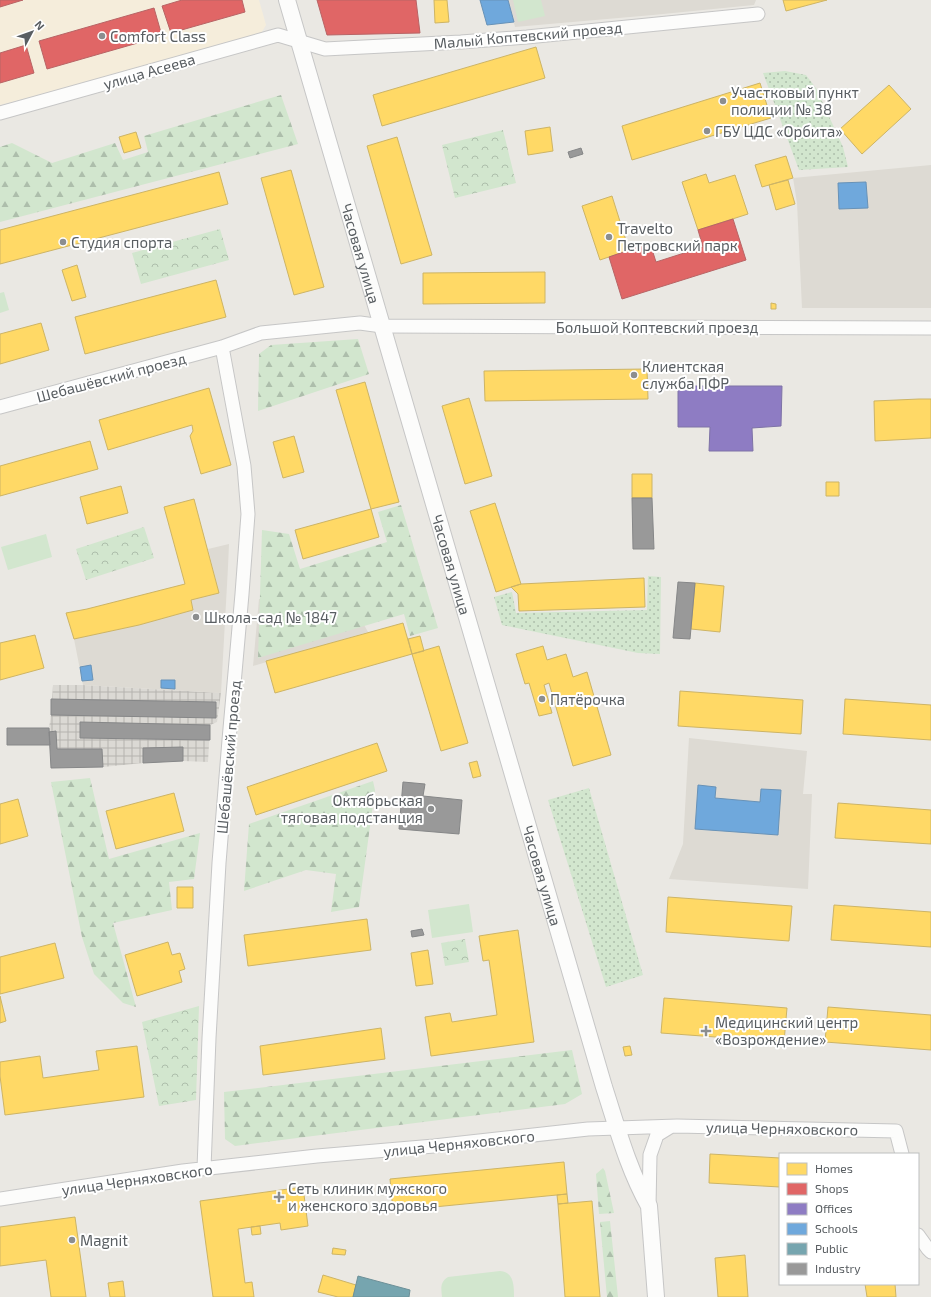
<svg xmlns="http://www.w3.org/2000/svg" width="931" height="1297" font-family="'Exo 2',sans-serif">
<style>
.commercial{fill:#f5eddb}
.industrial{fill:url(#industrial-grid)}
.education{fill:#dddad3}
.grass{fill:url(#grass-dots)}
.forest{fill:url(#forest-firs)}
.park{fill:url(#park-crowns)}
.pitch{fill:#d2e6ce}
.homes{fill:#ffd966;stroke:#cdb465}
.shops{fill:#e06666;stroke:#b86465}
.offices{fill:#8e7cc3;stroke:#7e73a6}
.schools{fill:#6fa8dc;stroke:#6892b7}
.public{fill:#76a5af;stroke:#6d9098}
.industry{fill:#999;stroke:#868788}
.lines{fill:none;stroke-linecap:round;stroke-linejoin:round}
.minor-casing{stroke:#c6c6c6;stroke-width:15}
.tertiary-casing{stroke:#c6c6c6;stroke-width:18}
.minor{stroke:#fcfcfb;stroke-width:13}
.tertiary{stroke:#fcfcfb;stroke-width:16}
.poi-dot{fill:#8c8e8f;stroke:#fff;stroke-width:1.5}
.labels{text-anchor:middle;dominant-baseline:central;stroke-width:4;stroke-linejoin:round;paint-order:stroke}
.street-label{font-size:15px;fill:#595e62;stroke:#fff}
.poi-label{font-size:15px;fill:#595e62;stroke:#fff;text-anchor:start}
</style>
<defs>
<pattern id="industrial-grid" width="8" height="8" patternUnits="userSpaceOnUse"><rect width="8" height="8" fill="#dbd9d4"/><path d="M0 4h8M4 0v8" fill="none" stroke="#b5b3af"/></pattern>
<pattern id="grass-dots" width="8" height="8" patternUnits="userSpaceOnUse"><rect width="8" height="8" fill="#d2e6ce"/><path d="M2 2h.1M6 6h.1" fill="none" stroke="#adbeab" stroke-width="1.8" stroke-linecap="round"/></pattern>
<pattern id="forest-firs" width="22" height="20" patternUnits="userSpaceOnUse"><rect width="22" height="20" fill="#d2e6ce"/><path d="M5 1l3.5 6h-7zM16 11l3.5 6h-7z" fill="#adbeab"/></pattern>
<pattern id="park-crowns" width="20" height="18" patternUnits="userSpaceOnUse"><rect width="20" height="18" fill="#d2e6ce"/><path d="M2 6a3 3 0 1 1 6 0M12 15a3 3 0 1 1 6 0" fill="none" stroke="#adbeab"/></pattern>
</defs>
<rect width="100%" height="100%" fill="#eae8e3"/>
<path class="commercial" d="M 0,0 L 259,0 L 266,25 L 259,37 L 0,105 Z"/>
<path class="industrial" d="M 53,685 L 83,685 L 221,693 L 217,722 L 210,725 L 208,762 L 183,761 L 143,763 L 103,767 L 51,768 L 49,728 L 51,715 Z"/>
<path class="education" d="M 508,0 L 756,0 L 754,5 L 653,15 L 515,27 Z
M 931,165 L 931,308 L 802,308 L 797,203 L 793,178 Z
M 229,544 L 228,567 L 221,693 L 83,685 L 74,639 L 139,625 L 193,610 L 191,600 L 219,593 L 208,549 Z
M 348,596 L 368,632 L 253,666 L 259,599 Z
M 689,738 L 807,751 L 803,794 L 812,794 L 808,889 L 669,879 L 683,844 Z"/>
<path class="grass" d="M 785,71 L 806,75 L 816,88 L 843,147 L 848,167 L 799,170 L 763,73 Z
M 648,576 L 661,577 L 660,654 L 638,653 L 502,625 L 494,597 L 512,592 L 516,613 L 647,610 Z
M 589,788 L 643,975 L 606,987 L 548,800 Z"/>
<path class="forest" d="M 281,95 L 298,144 L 0,222 L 0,147 L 12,143 L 52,163 L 115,143 L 123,160 L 148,152 L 144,136 Z
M 358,339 L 369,374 L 258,411 L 259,354 L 271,345 Z
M 401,505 L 438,628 L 410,636 L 404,614 L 258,658 L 262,530 L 289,534 L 300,569 L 387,542 L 378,512 Z
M 90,778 L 109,859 L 200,833 L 194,879 L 169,882 L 172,910 L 113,923 L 136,1007 L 123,1003 L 94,974 L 82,937 L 51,782 Z
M 373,781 L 375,790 L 359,907 L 331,912 L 336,874 L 306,870 L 244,891 L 249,824 Z
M 572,1050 L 582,1094 L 565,1104 L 235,1146 L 225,1139 L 224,1092 Z
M 603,1168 L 605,1171 L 614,1213 L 599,1214 L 596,1174 Z
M 610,1221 L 618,1297 L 607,1297 L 600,1222 Z"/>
<path class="park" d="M 503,130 L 516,183 L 455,198 L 442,145 Z
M 220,229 L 229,260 L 141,284 L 132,253 Z
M 144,527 L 154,558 L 86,580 L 76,549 Z
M 465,939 L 469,962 L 445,966 L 441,943 Z
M 199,1006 L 196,1100 L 159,1106 L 142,1022 Z"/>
<path class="pitch" d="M 513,0 L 541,0 L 545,16 L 518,22 Z
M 4,292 L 9,310 L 0,313 L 0,293 Z
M 46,534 L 52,557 L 8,570 L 1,547 Z
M 469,904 L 473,932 L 432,938 L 428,910 Z
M 500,1271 C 514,1272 514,1286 514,1297 L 442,1297 C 441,1288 440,1282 448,1277 Z"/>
<path class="homes" d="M 434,0 L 447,0 L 449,22 L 435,23 Z
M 783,0 L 827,0 L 786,11 Z
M 536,47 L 545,78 L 382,126 L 373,95 Z
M 760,83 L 771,118 L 632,160 L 622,126 Z
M 889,85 L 911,109 L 862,154 L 840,129 Z
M 550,127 L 553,151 L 528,155 L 525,131 Z
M 136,132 L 141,148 L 124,153 L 119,137 Z
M 397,137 L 432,255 L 401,264 L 367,146 Z
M 786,156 L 793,178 L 762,187 L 755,165 Z
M 291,170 L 324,287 L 294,295 L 261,178 Z
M 219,172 L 228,204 L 0,264 L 0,230 Z
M 706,174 L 709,183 L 735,175 L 748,214 L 698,230 L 682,182 Z
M 788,180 L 795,204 L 776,210 L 769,185 Z
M 612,196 L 629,250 L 600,260 L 582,206 Z
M 77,265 L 86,297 L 72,301 L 62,270 Z
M 545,272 L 545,303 L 423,304 L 423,273 Z
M 216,280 L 226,317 L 85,354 L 75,317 Z
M 771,303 L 776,304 L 776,309 L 771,309 Z
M 41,323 L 49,350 L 0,364 L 0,334 Z
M 647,369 L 648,399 L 485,401 L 484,371 Z
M 365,382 L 399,502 L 371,509 L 336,390 Z
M 209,388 L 231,465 L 201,474 L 190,436 L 193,431 L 192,425 L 108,450 L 99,420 Z
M 469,398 L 492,476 L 465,484 L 442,406 Z
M 919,399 L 931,399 L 931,438 L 875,441 L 874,401 Z
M 294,436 L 304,472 L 283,478 L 273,442 Z
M 90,441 L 98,469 L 0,496 L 0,466 Z
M 632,474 L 652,474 L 652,498 L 632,498 Z
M 826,482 L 839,482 L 839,496 L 826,496 Z
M 121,486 L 128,513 L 87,524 L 80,497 Z
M 194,499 L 219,593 L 191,600 L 193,610 L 139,625 L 74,639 L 66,613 L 87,609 L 185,584 L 164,507 Z
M 495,503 L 521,584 L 496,592 L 470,511 Z
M 371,509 L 379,537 L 303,559 L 295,530 Z
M 644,578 L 645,607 L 519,611 L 518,594 L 511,587 L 521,584 Z
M 695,583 L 724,586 L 720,632 L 691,629 Z
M 403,623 L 412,654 L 275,693 L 266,661 Z
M 35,635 L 44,668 L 0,680 L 0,643 Z
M 420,636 L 424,651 L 412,654 L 408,639 Z
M 439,646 L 468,743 L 441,751 L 412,654 Z
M 543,646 L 547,660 L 566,654 L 573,677 L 587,672 L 611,755 L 573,766 L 549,683 L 544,685 L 552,713 L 539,716 L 529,683 L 525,684 L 516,654 Z
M 680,691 L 803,700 L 801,734 L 678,726 Z
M 845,699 L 931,705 L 931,740 L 843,734 Z
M 377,743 L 387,771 L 256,815 L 247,787 Z
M 477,761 L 481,776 L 473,778 L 469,763 Z
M 174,793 L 184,831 L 116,849 L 106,811 Z
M 18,799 L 28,836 L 0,844 L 0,804 Z
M 838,803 L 931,810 L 931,844 L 835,838 Z
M 177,887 L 193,887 L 193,908 L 177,908 Z
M 668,897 L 792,906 L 789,941 L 666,932 Z
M 834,905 L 931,912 L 931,947 L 831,940 Z
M 367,919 L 371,950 L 248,966 L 244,935 Z
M 518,930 L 534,1042 L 431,1056 L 425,1017 L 450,1013 L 452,1022 L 497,1015 L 489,960 L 483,961 L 479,936 Z
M 168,942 L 172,955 L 180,953 L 185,969 L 179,971 L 182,982 L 137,996 L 125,955 Z
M 55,943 L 64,978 L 0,994 L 0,957 Z
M 428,950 L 433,984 L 416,986 L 411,953 Z
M 0,996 L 6,1021 L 0,1023 Z
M 664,998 L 787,1008 L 784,1042 L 661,1033 Z
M 828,1007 L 931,1015 L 931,1050 L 825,1042 Z
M 381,1028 L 385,1059 L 263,1075 L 260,1046 Z
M 137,1046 L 144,1097 L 5,1115 L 0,1076 L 0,1062 L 40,1056 L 43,1078 L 99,1070 L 96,1051 Z
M 630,1046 L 632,1055 L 625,1056 L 623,1047 Z
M 710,1154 L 780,1158 L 780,1187 L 709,1183 Z
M 564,1162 L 567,1194 L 393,1211 L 390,1179 Z
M 303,1187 L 308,1226 L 281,1230 L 280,1223 L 238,1229 L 245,1283 L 252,1282 L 254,1297 L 213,1297 L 200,1201 Z
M 567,1194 L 568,1203 L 558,1204 L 557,1195 Z
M 592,1201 L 600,1297 L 565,1297 L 558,1204 Z
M 75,1217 L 86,1297 L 51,1297 L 46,1260 L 0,1266 L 0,1227 Z
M 260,1226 L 261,1234 L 252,1235 L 251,1227 Z
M 333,1248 L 346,1250 L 345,1255 L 332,1254 Z
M 745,1255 L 748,1297 L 718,1297 L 715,1258 Z
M 323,1275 L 356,1285 L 353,1297 L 338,1297 L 318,1292 Z
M 123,1281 L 125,1297 L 110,1297 L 108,1283 Z
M 865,1284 L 895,1284 L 896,1297 L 867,1297 Z"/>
<path class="shops" d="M 0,0 L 23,0 L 0,7 Z
M 182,0 L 242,0 L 245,12 L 171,33 L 162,6 Z
M 317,0 L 416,0 L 420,33 L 327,35 Z
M 154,8 L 162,36 L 47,69 L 39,41 Z
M 26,45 L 34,73 L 0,83 L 0,53 Z
M 733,219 L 746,260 L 622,299 L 609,257 L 650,243 L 656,262 L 703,247 L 698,230 Z"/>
<path class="offices" d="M 678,386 L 782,386 L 781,426 L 752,428 L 753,451 L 709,451 L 710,427 L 678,427 Z"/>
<path class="schools" d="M 480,0 L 508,0 L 514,22 L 487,25 Z
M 866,182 L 868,208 L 839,209 L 838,183 Z
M 91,665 L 93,680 L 82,681 L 80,667 Z
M 161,680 L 175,680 L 175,689 L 161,688 Z
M 698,785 L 716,787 L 715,798 L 760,802 L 761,789 L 781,790 L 778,835 L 695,829 Z"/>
<path class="public" d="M 358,1276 L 410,1290 L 409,1297 L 353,1297 Z"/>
<path class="industry" d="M 581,148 L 583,154 L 570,158 L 568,152 Z
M 632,498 L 652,498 L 654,549 L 633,549 Z
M 678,582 L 695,583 L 690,639 L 673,638 Z
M 51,699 L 216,702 L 216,718 L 51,715 Z
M 80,722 L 210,725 L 210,740 L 80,738 Z
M 7,728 L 49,728 L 50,745 L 7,745 Z
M 56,731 L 57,749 L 102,749 L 103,767 L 51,768 L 49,732 Z
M 183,747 L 183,761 L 143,763 L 143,748 Z
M 403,782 L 425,784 L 423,796 L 462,800 L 459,834 L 399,829 Z
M 422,929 L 424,935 L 412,937 L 411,931 Z"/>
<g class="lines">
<defs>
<path id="minor" d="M 0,113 L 278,35 L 325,49 L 461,42 L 527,37 L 758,14
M 0,407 L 222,347 L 261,333 L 360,323 L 382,326 L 931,328
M 204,1168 L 209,1038 L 219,863 L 229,740 L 242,594 L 248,514 L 244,466 L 222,347
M 0,1199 L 183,1171 L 317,1156 L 434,1146 L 588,1129 L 677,1126 L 896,1131 L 902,1154
M 649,1206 L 650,1155 L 657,1135 L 670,1127
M 918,1235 L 928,1249 L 931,1252"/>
<g id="tertiary">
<path id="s1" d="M 287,0 L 604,1087 C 617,1127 628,1169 649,1206 L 656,1297"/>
</g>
</defs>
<use href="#minor" class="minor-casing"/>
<use href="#tertiary" class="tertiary-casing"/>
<use href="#minor" class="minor"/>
<use href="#tertiary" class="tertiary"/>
</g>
<g class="poi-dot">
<circle cx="102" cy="36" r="4"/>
<circle cx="723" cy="101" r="4"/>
<circle cx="707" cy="131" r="4"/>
<circle cx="609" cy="237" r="4"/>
<circle cx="63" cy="242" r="4"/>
<circle cx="634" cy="375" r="4"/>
<circle cx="196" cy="617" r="4"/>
<circle cx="542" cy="699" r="4"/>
<circle cx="431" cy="809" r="4"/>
<path d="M704 1025h4v4h4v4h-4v4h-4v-4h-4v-4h4z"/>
<path d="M277 1191h4v4h4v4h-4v4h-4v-4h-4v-4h4z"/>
<circle cx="72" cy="1240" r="4"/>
</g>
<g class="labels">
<g class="street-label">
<text transform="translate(528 35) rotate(-5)">Малый Коптевский проезд</text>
<text transform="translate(149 71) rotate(-16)">улица Асеева</text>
<text stroke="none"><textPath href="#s1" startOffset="264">Часовая улица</textPath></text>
<text x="657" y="327">Большой Коптевский проезд</text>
<text transform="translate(111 377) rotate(-15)">Шебашёвский проезд</text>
<text stroke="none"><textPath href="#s1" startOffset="588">Часовая улица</textPath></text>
<text transform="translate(228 757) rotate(-85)">Шебашёвский проезд</text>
<text stroke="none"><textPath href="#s1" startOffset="912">Часовая улица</textPath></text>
<text transform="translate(782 1128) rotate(1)">улица Черняховского</text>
<text transform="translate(459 1143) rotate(-6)">улица Черняховского</text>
<text transform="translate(137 1179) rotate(-8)">улица Черняховского</text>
</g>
<g class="poi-label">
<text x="110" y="36">Comfort Class</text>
<text x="731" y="92">Участковый пункт<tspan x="731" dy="17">полиции № 38</tspan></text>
<text x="715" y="131">ГБУ ЦДС «Орбита»</text>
<text x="617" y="228">Travelto<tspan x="617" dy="17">Петровский парк</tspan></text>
<text x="71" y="242">Студия спорта</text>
<text x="642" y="366">Клиентская<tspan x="642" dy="17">служба ПФР</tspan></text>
<text x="204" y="617">Школа-сад № 1847</text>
<text x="550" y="699">Пятёрочка</text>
<text x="423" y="800" text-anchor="end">Октябрьская<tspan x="423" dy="17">тяговая подстанция</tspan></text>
<text x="715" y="1022">Медицинский центр<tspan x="715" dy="17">«Возрождение»</tspan></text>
<text x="288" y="1188">Сеть клиник мужского<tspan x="288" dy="17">и женского здоровья</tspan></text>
<text x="80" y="1240">Magnit</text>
</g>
</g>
<rect x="779" y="1153" width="140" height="132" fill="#ffffff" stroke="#bdbfc0"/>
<rect x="787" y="1163" width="20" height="12" fill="#ffd966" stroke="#bdbfc0"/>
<text x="815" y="1173" font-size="12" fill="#595e62">Homes</text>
<rect x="787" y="1183" width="20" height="12" fill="#e06666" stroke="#bdbfc0"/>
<text x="815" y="1193" font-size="12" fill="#595e62">Shops</text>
<rect x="787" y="1203" width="20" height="12" fill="#8e7cc3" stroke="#bdbfc0"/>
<text x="815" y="1213" font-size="12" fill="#595e62">Offices</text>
<rect x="787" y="1223" width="20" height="12" fill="#6fa8dc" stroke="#bdbfc0"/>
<text x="815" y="1233" font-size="12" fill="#595e62">Schools</text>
<rect x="787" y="1243" width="20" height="12" fill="#76a5af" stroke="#bdbfc0"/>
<text x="815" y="1253" font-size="12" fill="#595e62">Public</text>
<rect x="787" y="1263" width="20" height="12" fill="#999999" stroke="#bdbfc0"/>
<text x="815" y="1273" font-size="12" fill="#595e62">Industry</text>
<g transform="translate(32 32) rotate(49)" stroke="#ffffff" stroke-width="3" paint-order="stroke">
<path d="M0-3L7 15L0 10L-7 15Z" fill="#595e62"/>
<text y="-6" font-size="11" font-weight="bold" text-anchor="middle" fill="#595e62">N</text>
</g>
</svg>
